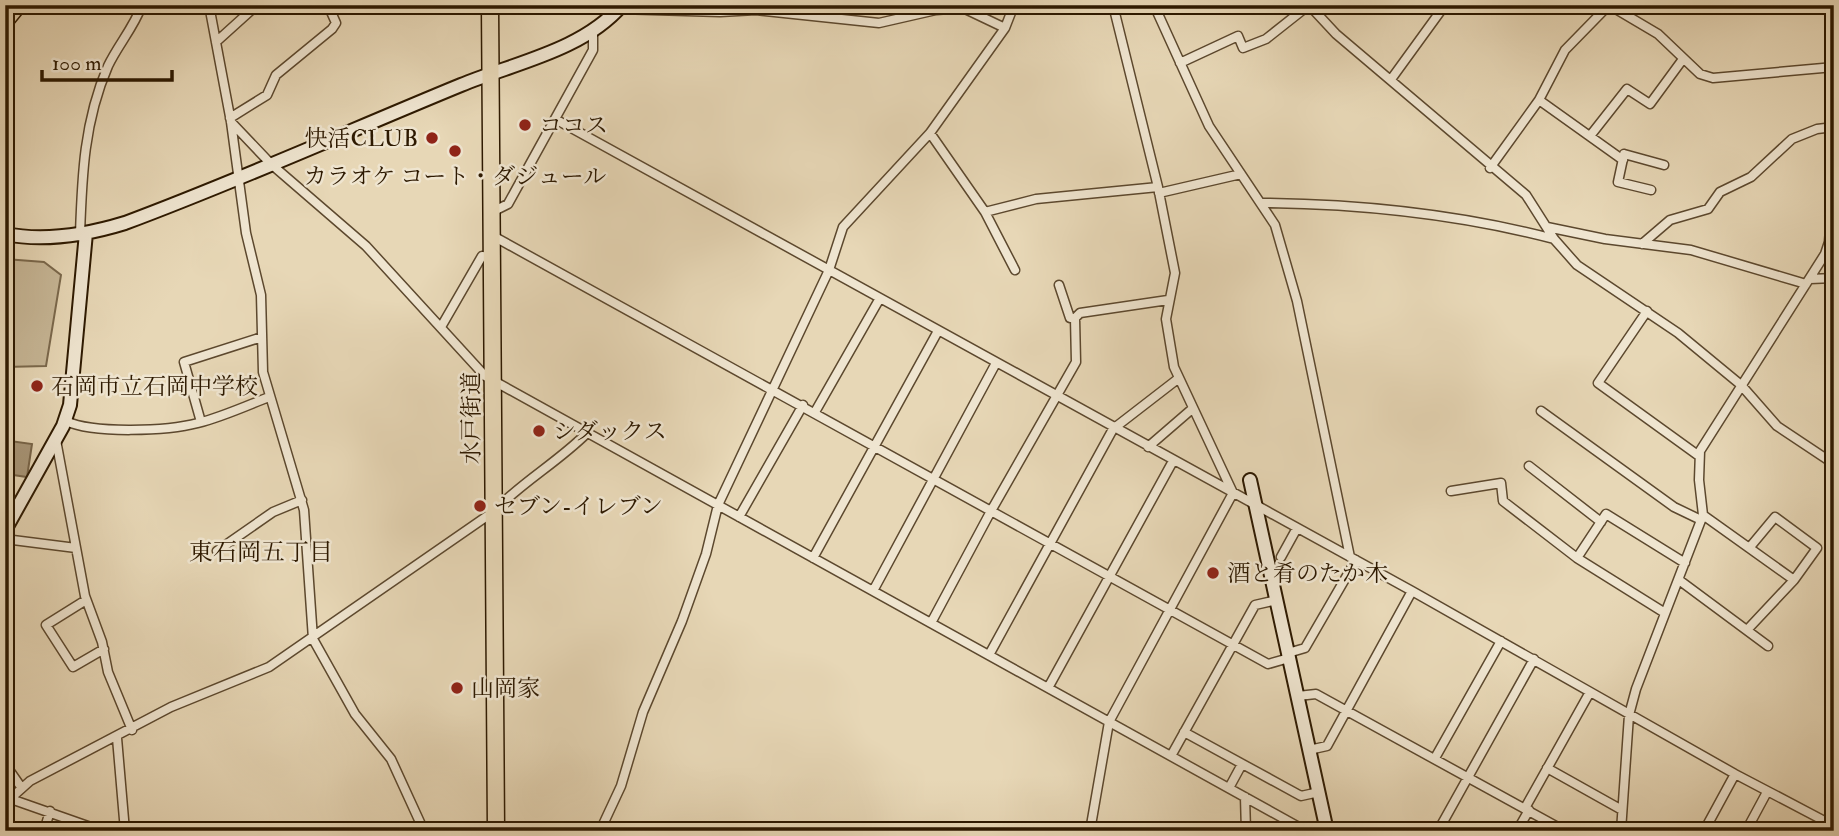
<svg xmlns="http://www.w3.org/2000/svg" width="1839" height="836" font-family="'IM FELL Double Pica','Noto Serif JP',serif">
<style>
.green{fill:#c7b797;stroke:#7a684c;stroke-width:2}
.water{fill:#a89678;stroke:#776448;stroke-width:2}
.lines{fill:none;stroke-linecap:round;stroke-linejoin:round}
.street-casing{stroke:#5c482e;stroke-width:11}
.secondary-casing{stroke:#2d1900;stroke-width:16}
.highway-casing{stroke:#2d1900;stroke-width:19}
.street{stroke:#efe5d0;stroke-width:8}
.secondary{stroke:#efe5d0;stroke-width:12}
.highway{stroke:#e7d7b6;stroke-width:16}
.poi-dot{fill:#8f2418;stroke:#efe5d0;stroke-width:2.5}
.labels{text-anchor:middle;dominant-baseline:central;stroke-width:5;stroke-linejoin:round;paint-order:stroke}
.poi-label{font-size:23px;fill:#2d1900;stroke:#efe5d0;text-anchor:start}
.street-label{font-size:23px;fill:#2d1900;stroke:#efe5d0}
.neighbourhood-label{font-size:24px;fill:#2d1900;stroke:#efe5d0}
</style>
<rect width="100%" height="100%" fill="#e7d7b6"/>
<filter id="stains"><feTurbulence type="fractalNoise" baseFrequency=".00286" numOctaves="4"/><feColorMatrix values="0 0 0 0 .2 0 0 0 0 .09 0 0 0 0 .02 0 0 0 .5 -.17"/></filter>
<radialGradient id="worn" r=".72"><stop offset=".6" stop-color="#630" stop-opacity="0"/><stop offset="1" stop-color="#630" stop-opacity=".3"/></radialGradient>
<path class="green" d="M 5,259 L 44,262 L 61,275 L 46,366 L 5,367 Z"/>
<path class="water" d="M 10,441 L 32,444 L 27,477 L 6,474 Z"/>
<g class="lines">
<defs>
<path id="street" d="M 209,5 L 231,122 L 246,233 L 261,295 L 263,372 L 304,510 L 313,639 L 355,714 L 391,759 L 424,831
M 1154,5 L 1209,126 L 1275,225 L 1297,301 L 1350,557
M 1309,5 L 1336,34 L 1526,195 L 1554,239 L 1577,265 L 1678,333 L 1741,385 L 1777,426 L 1834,464
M 1832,5 L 1834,27
M 618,9 L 720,12 L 756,10 L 879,23 L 936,10 L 963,8 L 1005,28
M 216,42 L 257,5
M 1180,63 L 1238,36 L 1243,48 L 1266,39 L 1309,5
M 1392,78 L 1445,5
M 1539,100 L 1623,160
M 230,118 L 267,95 L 276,75 L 332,29 L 336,23 L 328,5
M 555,119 L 1412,591 L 1735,774 L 1834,826
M 231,122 L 271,164 L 366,246 L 485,376 L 1306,831
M 930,133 L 985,212 L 1015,270
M 1590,136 L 1627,89 L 1650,104 L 1683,59
M 1490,168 L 1539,100 L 1565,50 L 1609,5 L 1658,34 L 1700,74 L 1713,78 L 1834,67
M 1651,190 L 1618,182 L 1624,154 L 1664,165
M 1159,193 L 1241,174
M 1263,203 C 1361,204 1458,214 1554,239
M 492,212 L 508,204 L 593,50 L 593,29
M 985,212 L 1036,199 L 1158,187
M 1547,227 L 1605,239 L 1691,250 L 1806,284
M 80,234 C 82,176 84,121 108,66 C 118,45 134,27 142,5
M 493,236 L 1268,664 L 1289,658
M 1642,244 L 1670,220 L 1708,209 L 1720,192 L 1751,177 L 1792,139 L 1817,129 L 1834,127
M 1810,279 L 1834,278
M 1059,285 L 1070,318 L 1075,318
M 1647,311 L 1598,383 L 1699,456
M 441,327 L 482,256 L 493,257
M 1541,411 L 1674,507 L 1701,520
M 815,412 L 880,298
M 66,421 C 93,434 168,431 198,423 C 222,417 246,406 269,397
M 201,422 L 184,362 L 262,337
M 56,440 L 85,596 L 102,642 L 108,672 L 132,730
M 1148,447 L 1192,409
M 1529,466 L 1601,522
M 1451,491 L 1501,483 L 1503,501 L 1577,558
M 1703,515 L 1794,580
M 739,517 L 803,405
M 5,539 L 76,548
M 217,551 L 273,512 L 302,500
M 1281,557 L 1297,528
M 813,558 L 938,331
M 1679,580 L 1768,646
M 873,591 L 996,363
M 86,600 L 46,625 L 73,667 L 104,649
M 1665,613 L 1577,558 L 1606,514 L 1685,563
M 931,623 L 991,511 L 1076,362 L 1075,318 L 1080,313 L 1168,300
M 1747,630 L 1794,580 L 1817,548 L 1775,517 L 1750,547
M 1288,653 L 1305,648 L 1356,560
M 989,655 L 1113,429 L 1179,378
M 1048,688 L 1173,461
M 1298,696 L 1316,694 L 1565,831
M 1184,732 L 1301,796 L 1319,792
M 117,738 L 125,831
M 1309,750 L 1327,746 L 1412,591
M 1171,756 L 1255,605 L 1277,600
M 1435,758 L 1501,641
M 5,764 L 21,787
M 1547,768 L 1622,810
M 1229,788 L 1242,764
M 1245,797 L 1246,831
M 8,798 L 102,831
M 11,798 L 30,781 L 171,707 L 269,667 L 493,512 C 522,482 558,462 587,433
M 1525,808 L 1590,692
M 44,831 L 50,811
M 600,831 L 621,786 L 643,712 L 682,621 L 706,554 L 718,505 L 829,270 L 843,227 L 930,133 L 1005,28 L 1014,5
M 1090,831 L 1109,722 L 1233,493 L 1174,367 L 1166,319 L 1175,273 L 1158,187 L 1113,5
M 1438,831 L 1534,659
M 1517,831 L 1529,810
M 1621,831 L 1629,715 L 1636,689 L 1703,515 L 1699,480 L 1700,451 L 1825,254 L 1829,242 L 1834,179
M 1704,831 L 1735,774
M 1746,831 L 1767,792
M 1821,831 L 1834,817"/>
<path id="secondary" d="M 5,234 C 46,242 86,235 125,223 C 238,181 349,131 461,85 C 514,63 582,51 622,5
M 1250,480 L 1327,831
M 5,530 L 63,426 L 70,405 L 86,233"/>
<path id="highway" d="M 490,5 L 496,831
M 5,21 L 18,5"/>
</defs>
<use href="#street" class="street-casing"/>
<use href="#secondary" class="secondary-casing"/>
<use href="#highway" class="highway-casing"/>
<use href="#street" class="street"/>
<use href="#secondary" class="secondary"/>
<use href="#highway" class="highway"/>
</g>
<g class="poi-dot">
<circle cx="525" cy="125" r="7"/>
<circle cx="432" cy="138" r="7"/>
<circle cx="455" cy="151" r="7"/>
<circle cx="37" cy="386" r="7"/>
<circle cx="539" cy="431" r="7"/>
<circle cx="480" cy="506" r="7"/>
<circle cx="1213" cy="573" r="7"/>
<circle cx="457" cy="688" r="7"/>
</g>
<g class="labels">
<g class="poi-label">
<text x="539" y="125">ココス</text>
<text x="418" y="138" text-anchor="end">快活CLUB</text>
<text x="455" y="176" text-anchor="middle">カラオケ コート・ダジュール</text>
<text x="51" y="386">石岡市立石岡中学校</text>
<text x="553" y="431">シダックス</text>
<text x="494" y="506">セブン-イレブン</text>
<text x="1227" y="573">酒と肴のたか木</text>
<text x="471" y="688">山岡家</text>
</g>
<g class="street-label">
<text transform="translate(471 418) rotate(-90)">水戸街道</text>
</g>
<g class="neighbourhood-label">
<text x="261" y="552">東石岡五丁目</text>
</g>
</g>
<rect width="1839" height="836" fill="none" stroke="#e7d7b6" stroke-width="28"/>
<rect x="7" y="7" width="1825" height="822" fill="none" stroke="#2d1900" stroke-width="3.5"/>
<rect x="14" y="14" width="1811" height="808" fill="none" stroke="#2d1900" stroke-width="2"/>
<path d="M42 70v10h130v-10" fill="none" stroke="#2d1900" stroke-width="3.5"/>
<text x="52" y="70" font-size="21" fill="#2d1900" stroke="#efe5d0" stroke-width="5" paint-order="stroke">100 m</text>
<rect width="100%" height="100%" filter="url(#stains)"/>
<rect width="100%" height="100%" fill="url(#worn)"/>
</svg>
